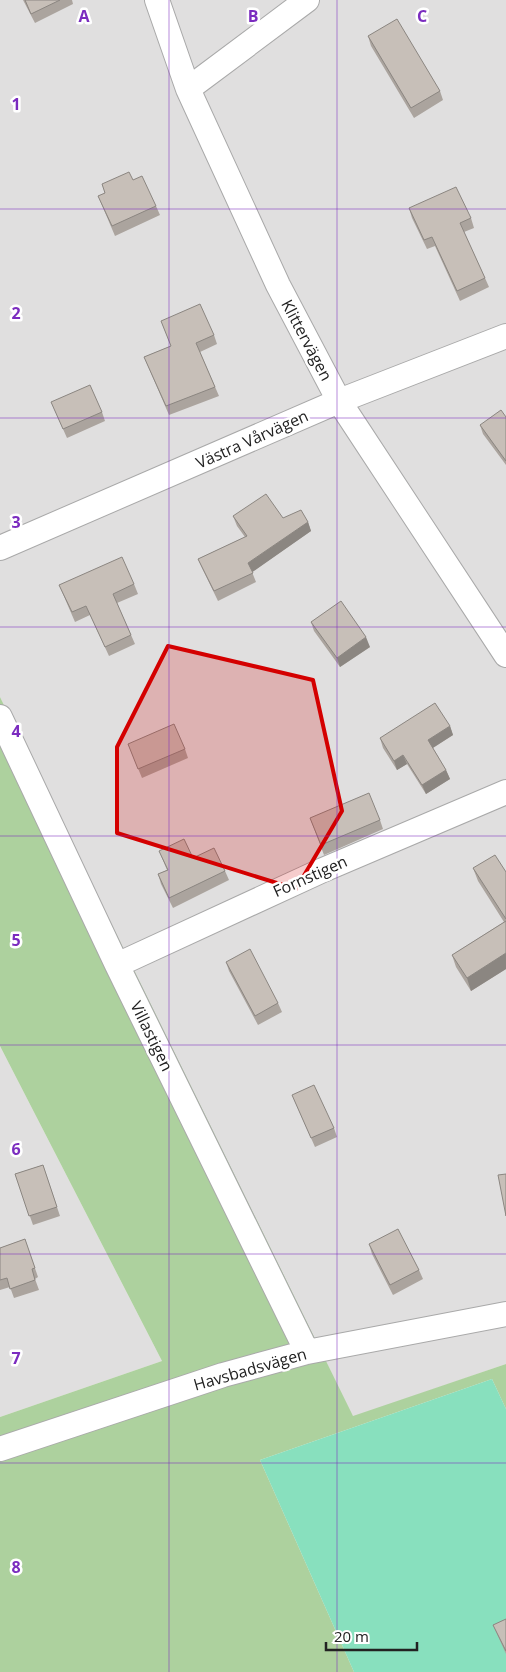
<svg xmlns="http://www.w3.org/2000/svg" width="506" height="1672" font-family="'Open Sans',sans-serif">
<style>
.residential{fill:#e0dfdf}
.forest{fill:#add19e}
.pitch{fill:#88e0be}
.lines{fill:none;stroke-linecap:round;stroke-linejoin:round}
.minor-casing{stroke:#a9a9a9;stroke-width:26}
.minor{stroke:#fff;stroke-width:24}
.wall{fill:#aba49e}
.shaded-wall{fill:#8b8681}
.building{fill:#c7bfb8;stroke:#8b8681}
.marked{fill:#d40000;fill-opacity:0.2;stroke:#d40000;stroke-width:4;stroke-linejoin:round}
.grid{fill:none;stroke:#7b2cbf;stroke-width:1;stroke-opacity:0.55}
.labels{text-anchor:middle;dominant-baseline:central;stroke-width:5;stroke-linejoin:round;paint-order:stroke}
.street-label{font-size:16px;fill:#222;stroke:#fff}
.grid-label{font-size:16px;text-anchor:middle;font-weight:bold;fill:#7b2cbf;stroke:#fff;stroke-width:5;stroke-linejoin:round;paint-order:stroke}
</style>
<rect width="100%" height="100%" fill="#f2efe9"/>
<path class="residential" d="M 0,0 L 506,0 L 506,1364 L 353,1417 L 0,697 Z
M 0,1046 L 162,1361 L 0,1417 Z"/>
<path class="forest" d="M 0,697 L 353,1416 L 506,1364 L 506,1409 L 492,1379 L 260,1460 L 354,1672 L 0,1672 L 0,1417 L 162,1361 L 0,1046 Z"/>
<path class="pitch" d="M 492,1379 L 506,1409 L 506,1672 L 354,1672 L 260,1460 Z"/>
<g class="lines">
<defs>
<path id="minor" d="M 157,0 L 188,89 L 278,285 L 339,401 L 506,655
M 188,89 L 307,0
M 0,548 L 339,401 L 506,336
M 0,717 L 117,965 L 307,1352
M 117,965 L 323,870 L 506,792
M 0,1449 L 223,1375 L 307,1352 L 506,1314"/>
</defs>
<use href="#minor" class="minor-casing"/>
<use href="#minor" class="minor"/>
</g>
<path class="wall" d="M 23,0 L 72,0 L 73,4 L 35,23 Z
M 368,36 L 440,91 L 443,100 L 414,118 L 371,46 Z
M 133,180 L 156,206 L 160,215 L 115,236 L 98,196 L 105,193 L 102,184 Z
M 409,208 L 471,218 L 474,228 L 464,232 L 485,278 L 489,287 L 460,301 L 435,246 L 427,249 L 412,218 Z
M 161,321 L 214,335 L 217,344 L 200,352 L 219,396 L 169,415 L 144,357 L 171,346 Z
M 51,402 L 102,412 L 105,421 L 67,438 Z
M 506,417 L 506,465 L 483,434 L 480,425 Z
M 233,516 L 283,518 L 308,522 L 311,531 L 252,572 L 256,582 L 218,601 L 202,568 L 198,559 L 245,537 L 237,526 Z
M 134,584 L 138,594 L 117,603 L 135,644 L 109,656 L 90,615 L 75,622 L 59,585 Z
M 311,622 L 370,647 L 340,667 L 314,631 Z
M 450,726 L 453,735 L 433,748 L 446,770 L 450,779 L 426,794 L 407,764 L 397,770 L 383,748 L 380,738 Z
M 128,744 L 185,749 L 188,758 L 142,778 Z
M 310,818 L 380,820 L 383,829 L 324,855 Z
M 159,851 L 193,858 L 225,871 L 229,880 L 173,908 L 161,884 L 158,874 L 167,870 Z
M 473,868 L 506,872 L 506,969 L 471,991 L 456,967 L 452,955 L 504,922 L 478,881 Z
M 226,962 L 278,1003 L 282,1012 L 258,1025 L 229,971 Z
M 292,1095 L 334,1128 L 337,1137 L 315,1147 Z
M 43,1165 L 60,1216 L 33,1225 L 15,1174 Z
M 25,1239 L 38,1277 L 35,1279 L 39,1290 L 14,1298 L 10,1287 L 0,1290 L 0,1248 Z
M 369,1244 L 419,1270 L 423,1279 L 393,1295 L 372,1254 Z
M 506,1619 L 506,1654 L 497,1634 L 493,1625 Z"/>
<path class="shaded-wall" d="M 308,522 L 311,531 L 251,573 L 248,563 Z
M 366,637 L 370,647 L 340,667 L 337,658 Z
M 450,726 L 453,735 L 431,749 L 428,740 Z
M 403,755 L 407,764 L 397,770 L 394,761 Z
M 446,770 L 450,779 L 426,794 L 422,785 Z
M 506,953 L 506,969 L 471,991 L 467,978 Z"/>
<path class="building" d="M 25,0 L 60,0 L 31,14 Z
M 397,19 L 440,91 L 411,108 L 368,36 Z
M 129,172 L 133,180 L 142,176 L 156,206 L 112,226 L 98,196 L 105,193 L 102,184 Z
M 456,187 L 471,218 L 460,223 L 485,278 L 457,291 L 432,237 L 424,240 L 409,208 Z
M 200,304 L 214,335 L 196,343 L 215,387 L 166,406 L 144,357 L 171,346 L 161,321 Z
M 90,385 L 102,412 L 63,429 L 51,402 Z
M 501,410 L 506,417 L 506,461 L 480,425 Z
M 266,494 L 283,518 L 301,510 L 308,522 L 248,563 L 253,573 L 214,591 L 198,559 L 247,536 L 233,516 Z
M 122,557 L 134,584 L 113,594 L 131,635 L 105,647 L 86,606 L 72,612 L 59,585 Z
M 341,601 L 366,637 L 337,658 L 311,622 Z
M 435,703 L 450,726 L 428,740 L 446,770 L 422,785 L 403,755 L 394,761 L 380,738 Z
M 174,724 L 185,749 L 138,769 L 128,744 Z
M 369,793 L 380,820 L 321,845 L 310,818 Z
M 184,839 L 193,858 L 214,848 L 225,871 L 169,898 L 158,874 L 168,870 L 159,851 Z
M 495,855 L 506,872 L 506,919 L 473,868 Z
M 506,921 L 506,953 L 467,978 L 452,955 Z
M 250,949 L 278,1003 L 255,1016 L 226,962 Z
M 314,1085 L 334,1128 L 311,1138 L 292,1095 Z
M 43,1165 L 57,1207 L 29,1216 L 15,1174 Z
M 506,1174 L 506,1216 L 498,1175 Z
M 398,1229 L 419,1270 L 390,1285 L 369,1244 Z
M 25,1239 L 35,1268 L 32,1269 L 35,1280 L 10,1289 L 7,1278 L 0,1280 L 0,1248 Z
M 506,1619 L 506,1651 L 493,1625 Z"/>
<path class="marked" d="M 168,646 L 313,680 L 342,811 L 296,889 L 117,833 L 117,747 Z"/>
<path class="grid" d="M 169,0 L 169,1672M 337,0 L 337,1672M 0,209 L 506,209M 0,418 L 506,418M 0,627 L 506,627M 0,836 L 506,836M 0,1045 L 506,1045M 0,1254 L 506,1254M 0,1463 L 506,1463"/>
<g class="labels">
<g class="street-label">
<text transform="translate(307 340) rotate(62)">Klittervägen</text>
<text transform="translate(252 439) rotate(-24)">Västra Vårvägen</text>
<text transform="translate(310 876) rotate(-24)">Fornstigen</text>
<text transform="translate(152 1036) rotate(64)">Villastigen</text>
<text transform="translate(250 1369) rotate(-16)">Havsbadsvägen</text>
</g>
</g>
<g class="grid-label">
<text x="84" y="22">A</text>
<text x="253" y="22">B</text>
<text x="422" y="22">C</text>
<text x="16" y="110">1</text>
<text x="16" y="319">2</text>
<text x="16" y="528">3</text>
<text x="16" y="737">4</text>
<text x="16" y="946">5</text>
<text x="16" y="1155">6</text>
<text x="16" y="1364">7</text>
<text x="16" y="1573">8</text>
</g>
<path d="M326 1642v8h91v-8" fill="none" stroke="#222222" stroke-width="2.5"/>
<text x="334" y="1642" font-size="15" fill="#222222" stroke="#ffffff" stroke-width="4" paint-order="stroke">20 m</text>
</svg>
